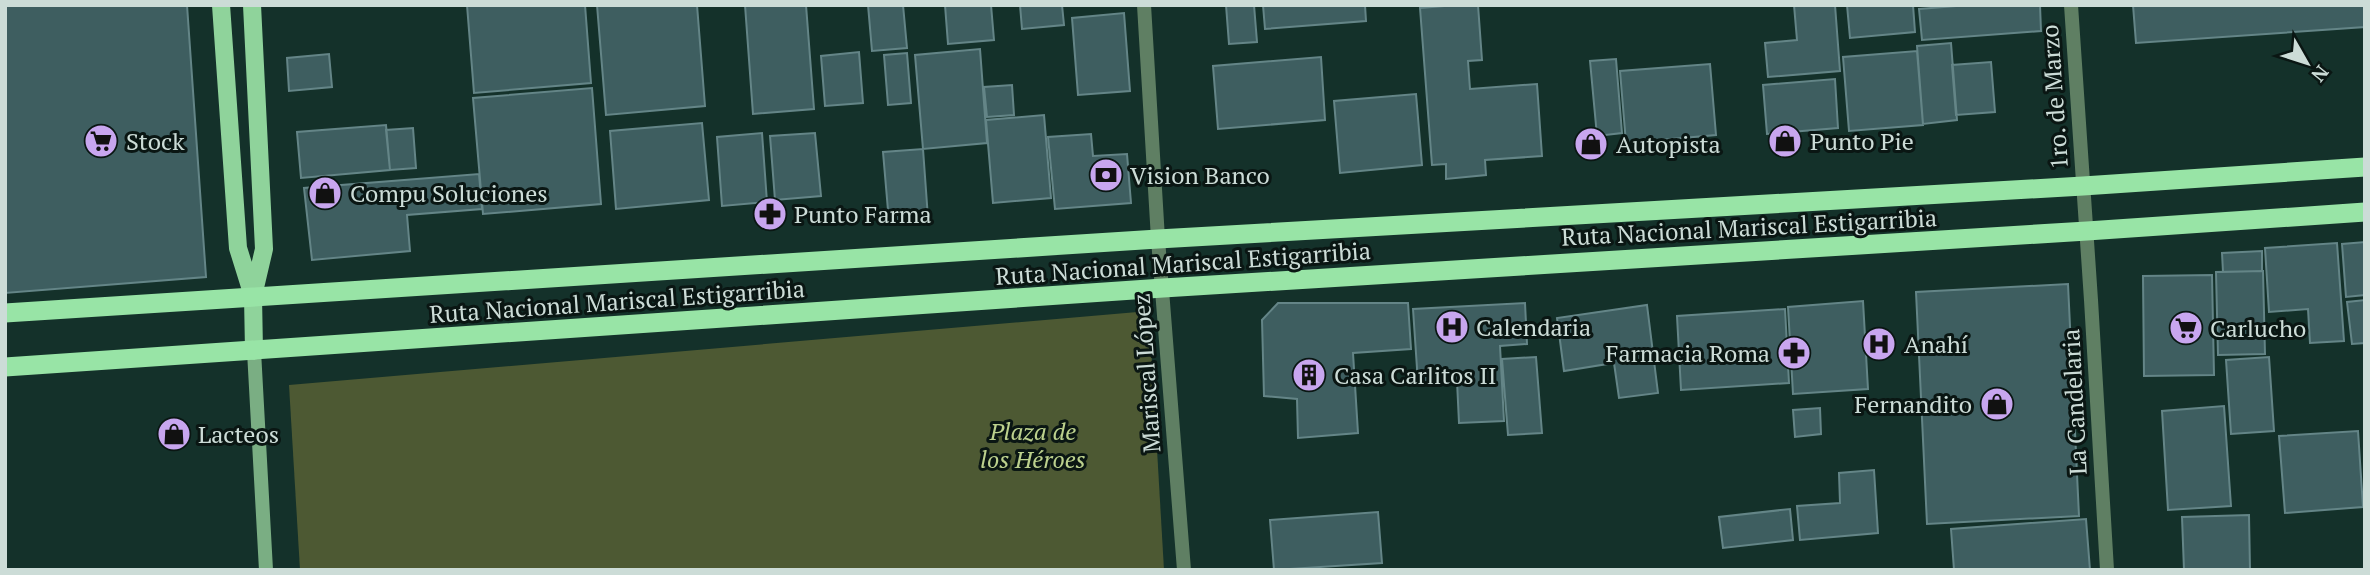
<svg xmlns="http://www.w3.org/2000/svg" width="2370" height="575" font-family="'PT Serif',serif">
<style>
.green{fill:#4d5933}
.building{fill:#3e5e60;stroke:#648587;stroke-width:2}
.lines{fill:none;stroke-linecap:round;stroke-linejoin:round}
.minor{stroke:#5f7f63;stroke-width:14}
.secondary{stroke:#7aae83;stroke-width:14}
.primary{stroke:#8fd39b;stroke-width:18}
.trunk{stroke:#98e4a6;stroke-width:19}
.labels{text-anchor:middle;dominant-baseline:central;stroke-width:6;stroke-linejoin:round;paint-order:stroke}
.street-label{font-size:24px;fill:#ccdcd7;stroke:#0a1613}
.poi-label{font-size:24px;fill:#ccdcd7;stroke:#0a1613;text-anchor:start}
.park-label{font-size:24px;font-style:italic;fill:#bcd18d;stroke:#0a1613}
</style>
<rect width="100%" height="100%" fill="#14312a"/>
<path class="green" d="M 1149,311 L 1164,570 L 300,570 L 289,385 Z"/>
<path class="building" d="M 5,5 L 187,5 L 206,277 L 5,293 Z
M 467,5 L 585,5 L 591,83 L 474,93 Z
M 597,5 L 697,5 L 705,106 L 606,115 Z
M 745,5 L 806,5 L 814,109 L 753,114 Z
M 868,5 L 903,5 L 907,48 L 872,51 Z
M 945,5 L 991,5 L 994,40 L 948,44 Z
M 1020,5 L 1062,5 L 1064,25 L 1022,29 Z
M 1226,5 L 1254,5 L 1257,42 L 1229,44 Z
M 1263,5 L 1365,5 L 1366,21 L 1265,29 Z
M 1457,5 L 1478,5 L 1482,60 L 1468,61 L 1470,89 L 1537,84 L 1542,156 L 1485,160 L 1486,175 L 1446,179 L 1446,164 L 1432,165 L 1420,8 Z
M 1794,5 L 1835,5 L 1840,71 L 1768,77 L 1765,43 L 1797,40 Z
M 1847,5 L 1913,5 L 1915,32 L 1850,38 Z
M 1969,5 L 2040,5 L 2041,31 L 1922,40 L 1919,9 Z
M 2133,5 L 2365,5 L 2365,27 L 2136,43 Z
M 1124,13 L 1130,91 L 1078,95 L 1072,18 Z
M 1951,43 L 1957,120 L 1923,124 L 1917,46 Z
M 980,49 L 987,143 L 923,149 L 915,55 Z
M 1917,51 L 1923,125 L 1849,131 L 1843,57 Z
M 859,52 L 863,103 L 825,106 L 821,56 Z
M 907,53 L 911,103 L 888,105 L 884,55 Z
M 329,54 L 332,87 L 289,91 L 287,58 Z
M 1321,57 L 1325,120 L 1218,129 L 1213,66 Z
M 1616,59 L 1622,133 L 1597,136 L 1590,61 Z
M 1991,62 L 1995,112 L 1956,115 L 1952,65 Z
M 1710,64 L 1716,135 L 1626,143 L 1620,71 Z
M 1835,79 L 1838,128 L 1767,134 L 1763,85 Z
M 1012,85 L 1014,115 L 987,117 L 984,87 Z
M 592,88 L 601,204 L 483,214 L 473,98 Z
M 1416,94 L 1422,165 L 1340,173 L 1334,101 Z
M 1044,115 L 1051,198 L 993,203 L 986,120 Z
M 702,123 L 709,200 L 616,209 L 610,131 Z
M 386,125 L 390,170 L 301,178 L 297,132 Z
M 413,128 L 416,168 L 390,170 L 386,130 Z
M 762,133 L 767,202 L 722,206 L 717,137 Z
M 815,133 L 821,196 L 775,200 L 770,136 Z
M 1091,134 L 1093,156 L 1127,154 L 1131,203 L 1055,209 L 1048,137 Z
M 923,149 L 928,218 L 889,222 L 883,152 Z
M 479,174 L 482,209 L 407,215 L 410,251 L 312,260 L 304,188 Z
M 2365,242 L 2365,295 L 2346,297 L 2342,244 Z
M 2337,243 L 2344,341 L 2310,343 L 2308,309 L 2269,312 L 2265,248 Z
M 2262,251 L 2262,271 L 2223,272 L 2222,253 Z
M 2263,271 L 2265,354 L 2218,355 L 2216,272 Z
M 2212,275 L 2214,375 L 2144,376 L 2143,276 Z
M 2068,284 L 2079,516 L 1927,524 L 1916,292 Z
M 2365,300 L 2365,343 L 2352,344 L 2347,302 Z
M 1863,301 L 1868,389 L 1793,394 L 1788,307 Z
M 1278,303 L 1408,303 L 1411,349 L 1353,353 L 1358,433 L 1298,438 L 1297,399 L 1264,396 L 1262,320 Z
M 1525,303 L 1527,344 L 1500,346 L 1504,421 L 1459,423 L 1457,381 L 1418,383 L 1413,309 Z
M 1647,305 L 1658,393 L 1619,398 L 1614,363 L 1564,371 L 1557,318 Z
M 1785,309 L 1789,383 L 1681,390 L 1677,316 Z
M 1536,357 L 1542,433 L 1508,435 L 1502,359 Z
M 2269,357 L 2274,431 L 2231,434 L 2226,360 Z
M 2224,406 L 2231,506 L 2168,510 L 2162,411 Z
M 1820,408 L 1821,434 L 1795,437 L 1793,410 Z
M 2358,431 L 2363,507 L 2285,513 L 2279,436 Z
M 1874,470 L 1878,533 L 1800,540 L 1797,506 L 1840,503 L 1839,473 Z
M 1790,509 L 1793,540 L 1723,548 L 1719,517 Z
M 1378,512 L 1382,563 L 1274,570 L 1270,520 Z
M 2249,515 L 2250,570 L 2184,570 L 2182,517 Z
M 2086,519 L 2090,570 L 1954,570 L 1951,529 Z"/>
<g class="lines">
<path class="minor" d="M 1144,5 L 1158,239 L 1184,570
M 2071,5 L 2091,300 L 2107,570"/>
<path class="secondary" d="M 254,351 L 266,570"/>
<path class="primary" d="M 221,5 L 238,248 L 253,296
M 252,5 L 264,249 L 253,296 L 254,351"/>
<path class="trunk" d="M 5,313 L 1158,239 L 2083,186 L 2365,167
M 5,367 L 1163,288 L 2087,231 L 2365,212"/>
</g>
<defs>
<symbol id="supermarket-disc" viewBox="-11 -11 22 22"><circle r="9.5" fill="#c8a6ef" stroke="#0a1613"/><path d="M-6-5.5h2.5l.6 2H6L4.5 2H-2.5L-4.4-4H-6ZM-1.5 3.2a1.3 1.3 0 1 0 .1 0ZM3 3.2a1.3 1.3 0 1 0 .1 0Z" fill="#111"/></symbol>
<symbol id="shop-disc" viewBox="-11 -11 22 22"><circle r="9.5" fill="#c8a6ef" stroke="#0a1613"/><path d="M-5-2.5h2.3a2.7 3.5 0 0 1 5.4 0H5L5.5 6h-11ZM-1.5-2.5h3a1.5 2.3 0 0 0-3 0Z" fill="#111"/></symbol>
<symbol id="bank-disc" viewBox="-11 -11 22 22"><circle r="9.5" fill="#c8a6ef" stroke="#0a1613"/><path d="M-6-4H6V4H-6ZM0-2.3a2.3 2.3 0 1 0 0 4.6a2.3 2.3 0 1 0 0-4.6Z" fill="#111"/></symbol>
<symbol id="pharmacy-disc" viewBox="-11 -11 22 22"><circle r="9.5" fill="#c8a6ef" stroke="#0a1613"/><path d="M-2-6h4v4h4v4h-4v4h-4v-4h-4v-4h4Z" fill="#111"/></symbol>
<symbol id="hospital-disc" viewBox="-11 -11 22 22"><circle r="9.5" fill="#c8a6ef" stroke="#0a1613"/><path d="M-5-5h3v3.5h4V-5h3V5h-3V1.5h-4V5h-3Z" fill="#111"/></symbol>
<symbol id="building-disc" viewBox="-11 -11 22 22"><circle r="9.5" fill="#c8a6ef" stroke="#0a1613"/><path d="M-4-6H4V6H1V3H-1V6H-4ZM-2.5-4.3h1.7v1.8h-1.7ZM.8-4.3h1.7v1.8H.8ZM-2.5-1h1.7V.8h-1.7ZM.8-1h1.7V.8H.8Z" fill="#111"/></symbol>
</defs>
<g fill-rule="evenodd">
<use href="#supermarket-disc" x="82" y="122" width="38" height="38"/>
<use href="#shop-disc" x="1766" y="122" width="38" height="38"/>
<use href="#shop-disc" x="1572" y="125" width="38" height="38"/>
<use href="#bank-disc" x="1087" y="156" width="38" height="38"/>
<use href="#shop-disc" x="306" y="174" width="38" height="38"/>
<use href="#pharmacy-disc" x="751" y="195" width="38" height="38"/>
<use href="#hospital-disc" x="1433" y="308" width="38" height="38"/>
<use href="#supermarket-disc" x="2167" y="309" width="38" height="38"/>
<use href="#hospital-disc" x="1860" y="325" width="38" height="38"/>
<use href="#pharmacy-disc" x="1775" y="334" width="38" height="38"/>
<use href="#building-disc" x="1290" y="356" width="38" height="38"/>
<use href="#shop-disc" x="1978" y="385" width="38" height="38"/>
<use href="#shop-disc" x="155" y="415" width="38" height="38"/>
</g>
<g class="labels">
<g class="street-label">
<text transform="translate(2054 97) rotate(-94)">1ro. de Marzo</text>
<text transform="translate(1749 227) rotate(-3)">Ruta Nacional Mariscal Estigarribia</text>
<text transform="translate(1183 263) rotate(-4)">Ruta Nacional Mariscal Estigarribia</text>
<text transform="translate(617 301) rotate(-4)">Ruta Nacional Mariscal Estigarribia</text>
<text transform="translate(1146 373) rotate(-94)">Mariscal López</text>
<text transform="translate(2074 402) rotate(-93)">La Candelaria</text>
</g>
<g class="poi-label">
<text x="126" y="141">Stock</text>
<text x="1810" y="141">Punto Pie</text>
<text x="1616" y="144">Autopista</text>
<text x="1130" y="175">Vision Banco</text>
<text x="350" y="193">Compu Soluciones</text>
<text x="794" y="214">Punto Farma</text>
<text x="1476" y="327">Calendaria</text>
<text x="2210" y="328">Carlucho</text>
<text x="1904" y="344">Anahí</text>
<text x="1770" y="353" text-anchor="end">Farmacia Roma</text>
<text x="1334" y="375">Casa Carlitos II</text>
<text x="1972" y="404" text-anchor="end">Fernandito</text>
<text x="198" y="434">Lacteos</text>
</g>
<g class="park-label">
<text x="1033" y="431">Plaza de<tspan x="1033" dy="28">los Héroes</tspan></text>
</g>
</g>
<rect width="2370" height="575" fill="none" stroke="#ccdcd7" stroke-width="14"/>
<g transform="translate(2307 63) rotate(129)" stroke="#0a1613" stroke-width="5" paint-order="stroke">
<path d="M0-5L12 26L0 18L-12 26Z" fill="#ccdcd7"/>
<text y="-10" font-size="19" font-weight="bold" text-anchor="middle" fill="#ccdcd7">N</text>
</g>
</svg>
